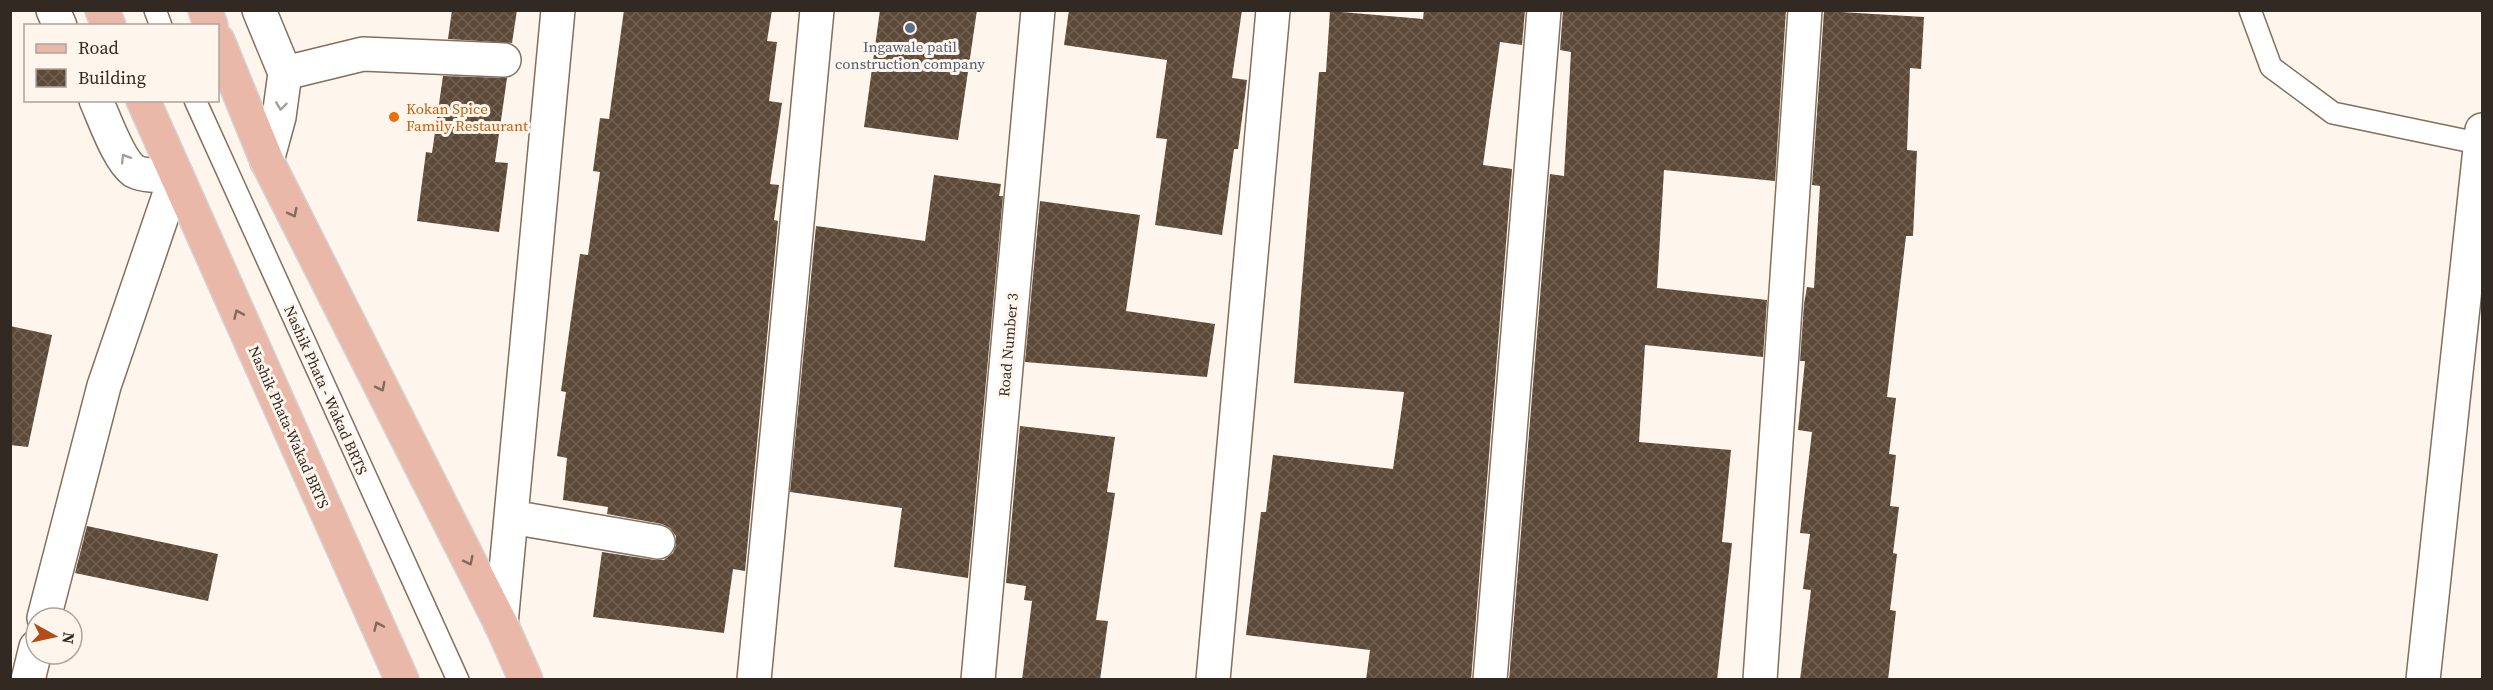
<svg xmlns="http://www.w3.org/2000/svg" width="2493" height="690" font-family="'Source Serif 4',serif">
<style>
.building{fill:url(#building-cross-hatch)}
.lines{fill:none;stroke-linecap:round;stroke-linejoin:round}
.lane-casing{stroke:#846f5d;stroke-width:24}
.street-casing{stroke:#846f5d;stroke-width:36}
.secondary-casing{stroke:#846f5d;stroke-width:36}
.primary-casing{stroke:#d6d4d3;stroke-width:36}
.lane{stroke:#fff;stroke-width:21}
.street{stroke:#fff;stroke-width:33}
.secondary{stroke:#fff;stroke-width:33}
.primary{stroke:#e9b8a8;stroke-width:33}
.oneway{stroke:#a39f9c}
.oneway2{stroke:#84695e}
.service-dot{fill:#5c6f8a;stroke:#fef5ec;stroke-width:2}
.food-dot{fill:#e8710a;stroke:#fef5ec;stroke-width:2}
.labels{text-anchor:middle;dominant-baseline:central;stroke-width:6;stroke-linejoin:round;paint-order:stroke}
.service-label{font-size:15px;fill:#4e5e75;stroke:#fef5ec}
.food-label{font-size:15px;fill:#c56008;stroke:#fef5ec;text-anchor:start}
.street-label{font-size:15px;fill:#322922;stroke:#fef5ec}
</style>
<defs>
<pattern id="building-cross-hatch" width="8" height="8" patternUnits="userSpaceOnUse" patternTransform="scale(1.5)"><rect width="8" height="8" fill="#5c4938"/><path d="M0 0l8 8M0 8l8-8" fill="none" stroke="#706153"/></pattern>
</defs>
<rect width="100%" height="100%" fill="#fef5ec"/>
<path class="building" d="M 452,10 L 517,10 L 512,43 L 448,39 Z
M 624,10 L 772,10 L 767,41 L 777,42 L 769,101 L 782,103 L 770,184 L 779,185 L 774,220 L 778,221 L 745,571 L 733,569 L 724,633 L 593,617 L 602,552 L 655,560 L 664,560 L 673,553 L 676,545 L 676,536 L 670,528 L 662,524 L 607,514 L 608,507 L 563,500 L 567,458 L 557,456 L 566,392 L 561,391 L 580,254 L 588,255 L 600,172 L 593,171 L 600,118 L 609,119 Z
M 880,10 L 977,10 L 958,140 L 864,127 Z
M 1069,10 L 1242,10 L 1232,78 L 1247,80 L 1238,149 L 1234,149 L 1222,235 L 1155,225 L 1167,139 L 1156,138 L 1167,60 L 1064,45 Z
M 1424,10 L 1525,10 L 1522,45 L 1500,42 L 1483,165 L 1512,169 L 1471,680 L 1366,680 L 1370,650 L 1246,635 L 1261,512 L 1266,512 L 1273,455 L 1393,469 L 1404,392 L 1294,383 L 1319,72 L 1326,72 L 1330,11 L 1423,19 Z
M 1563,10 L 1786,10 L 1775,181 L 1664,170 L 1657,288 L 1767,300 L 1763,357 L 1645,345 L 1639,442 L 1731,450 L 1722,542 L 1732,543 L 1717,680 L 1509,680 L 1550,174 L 1564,176 L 1571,52 L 1560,50 Z
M 1824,11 L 1924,17 L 1921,69 L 1910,68 L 1907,150 L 1917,151 L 1913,236 L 1906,236 L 1887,397 L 1896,398 L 1889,454 L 1896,455 L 1890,506 L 1899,507 L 1893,553 L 1897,554 L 1890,610 L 1896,611 L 1888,680 L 1800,680 L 1811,590 L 1803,589 L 1810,534 L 1800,533 L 1812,432 L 1798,430 L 1805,361 L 1800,361 L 1804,304 L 1807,287 L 1814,288 L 1820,186 L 1812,185 Z
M 443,76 L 507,78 L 495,162 L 508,163 L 499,232 L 417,221 L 426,152 L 432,153 Z
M 934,175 L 1001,184 L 999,196 L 1003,196 L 968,578 L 894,567 L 902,508 L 790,492 L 816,226 L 925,241 Z
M 1040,201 L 1140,215 L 1126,311 L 1215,324 L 1207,377 L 1025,362 Z
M 10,326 L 52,335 L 28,447 L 10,445 Z
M 1020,426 L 1115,437 L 1107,492 L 1115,493 L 1096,620 L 1108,621 L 1100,680 L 1022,680 L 1032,601 L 1024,600 L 1026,586 L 1006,583 Z
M 87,526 L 218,554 L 208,601 L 75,573 Z"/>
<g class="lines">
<defs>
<path id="lane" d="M 155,10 L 161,26
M 2250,10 L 2271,67 L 2333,113 L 2482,144
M 195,100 L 458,680"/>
<path id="street" d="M 285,73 L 363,54 L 504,60
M 511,517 L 658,542
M 44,618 L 104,386 L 176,175
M 501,624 L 558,10
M 28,680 L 36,647
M 754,680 L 817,10
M 978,680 L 1038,10
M 1213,680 L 1273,10
M 1490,680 L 1544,10
M 1760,680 L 1805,10
M 2423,680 L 2482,130"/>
<path id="secondary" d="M 53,10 L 60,26
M 259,10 L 285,73 L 279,117 L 267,161
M 96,100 C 104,118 119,161 134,171 C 145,177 164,175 176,175"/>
<path id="primary" d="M 102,10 L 109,26
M 205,10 L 211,26
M 218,41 L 267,161 L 501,624 L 526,680
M 143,100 L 402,680"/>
</defs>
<use href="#lane" class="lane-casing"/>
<use href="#street" class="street-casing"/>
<use href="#secondary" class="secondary-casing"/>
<use href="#primary" class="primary-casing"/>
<use href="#lane" class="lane"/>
<use href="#street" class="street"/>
<use href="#secondary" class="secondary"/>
<use href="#primary" class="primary"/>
</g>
<defs><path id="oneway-chevron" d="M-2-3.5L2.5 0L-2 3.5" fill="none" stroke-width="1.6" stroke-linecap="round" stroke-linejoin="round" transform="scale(1.5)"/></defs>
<g class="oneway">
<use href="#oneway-chevron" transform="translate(281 106) rotate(97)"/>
<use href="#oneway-chevron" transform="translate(125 158) rotate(-122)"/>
</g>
<g class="oneway2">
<use href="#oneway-chevron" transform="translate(293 213) rotate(63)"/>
<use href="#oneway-chevron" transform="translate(238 314) rotate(-114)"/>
<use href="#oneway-chevron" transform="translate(381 387) rotate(63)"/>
<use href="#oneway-chevron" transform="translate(469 561) rotate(63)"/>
<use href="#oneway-chevron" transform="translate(378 626) rotate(-114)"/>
</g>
<circle class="service-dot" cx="910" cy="28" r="6"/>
<circle class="food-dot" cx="394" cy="117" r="6"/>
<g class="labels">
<g class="service-label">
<text x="910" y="46">Ingawale patil<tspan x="910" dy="17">construction company</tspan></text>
</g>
<g class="food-label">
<text x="406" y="108">Kokan Spice<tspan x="406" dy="17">Family Restaurant</tspan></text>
</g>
<g class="street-label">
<text transform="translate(1008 345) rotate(-85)">Road Number 3</text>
<text transform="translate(326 390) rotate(66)">Nashik Phata - Wakad BRTS</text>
<text transform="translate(289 427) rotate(66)">Nashik Phata-Wakad BRTS</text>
</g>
</g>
<rect width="2493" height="690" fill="none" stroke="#322922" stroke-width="24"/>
<rect x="24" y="24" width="195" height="78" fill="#fef5ec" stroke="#aca39b" stroke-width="1.5"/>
<rect x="36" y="44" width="30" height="9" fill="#e9b8a8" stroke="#aca39b" stroke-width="1.5"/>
<text x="78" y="54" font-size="18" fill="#322922">Road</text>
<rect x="36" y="69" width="30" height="18" fill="url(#building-cross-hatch)" stroke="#aca39b" stroke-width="1.5"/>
<text x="78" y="84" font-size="18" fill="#322922">Building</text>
<g transform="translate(54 636) rotate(98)"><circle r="28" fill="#fef5ec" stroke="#aca39b" stroke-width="1.5"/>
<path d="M0-4.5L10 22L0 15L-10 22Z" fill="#b14e17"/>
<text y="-9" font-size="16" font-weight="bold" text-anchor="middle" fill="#322922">N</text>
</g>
</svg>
